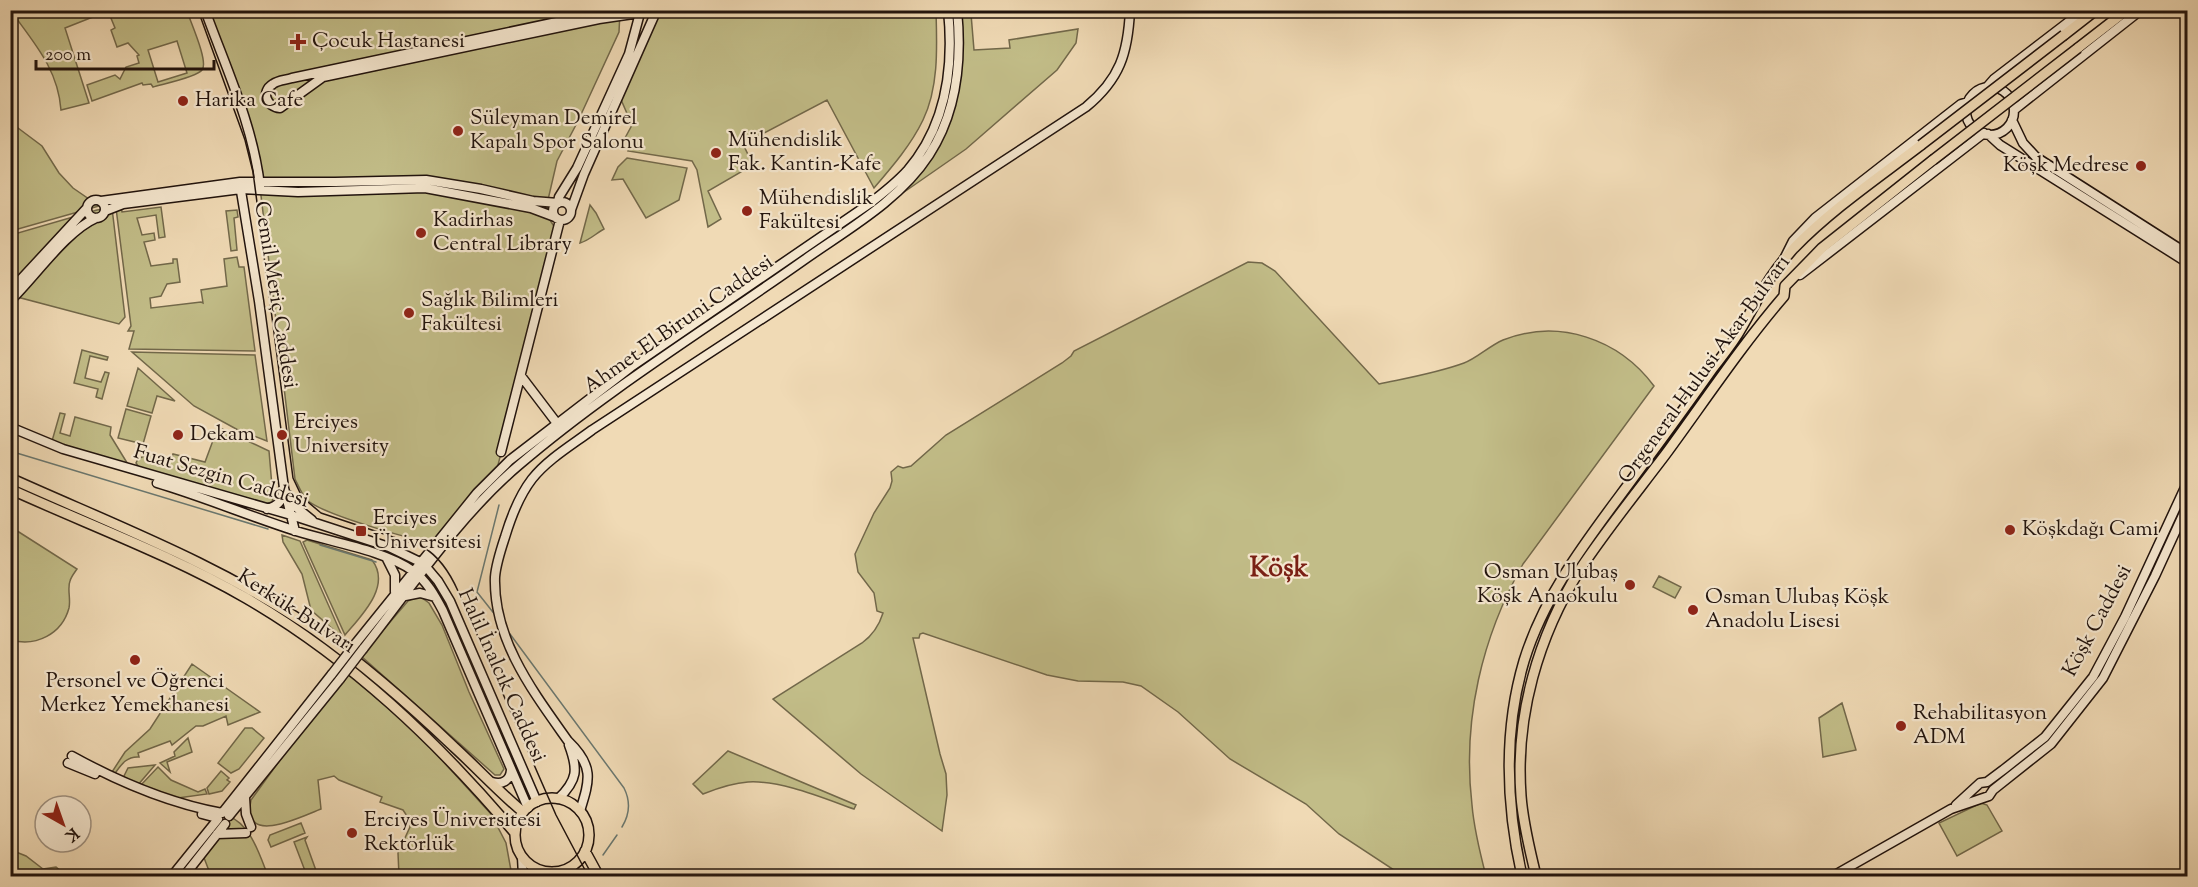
<svg xmlns="http://www.w3.org/2000/svg" width="2198" height="887" font-family="'Sorts Mill Goudy',serif">
<style>
.green{fill:#c2bd88;stroke:#72684a;stroke-width:1.5;fill-rule:evenodd}
.lines{fill:none;stroke-linecap:round;stroke-linejoin:round}
.stream{stroke:#6a776f;stroke-width:1.5}
.secondary-casing{stroke:#21130d;stroke-width:11}
.primary-casing{stroke:#21130d;stroke-width:12}
.secondary{stroke:#f5e7cf;stroke-width:8}
.primary{stroke:#f0dab5;stroke-width:9}
.tram{stroke:#21130d;stroke-width:1.5}
.secondary-bridge-casing{stroke:#21130d;stroke-width:11;stroke-linecap:butt}
.primary-bridge-casing{stroke:#21130d;stroke-width:12;stroke-linecap:butt}
.secondary-bridge{stroke:#f5e7cf;stroke-width:8}
.primary-bridge{stroke:#f0dab5;stroke-width:9}
.poi-dot{fill:#8f2418;stroke:#f5e7cf;stroke-width:2}
.labels{text-anchor:middle;dominant-baseline:central;stroke-width:4.5;stroke-linejoin:round;paint-order:stroke}
.poi-label{font-size:21px;fill:#21130d;stroke:#f5e7cf;text-anchor:start}
.street-label{font-size:21px;fill:#21130d;stroke:#f5e7cf}
.district-label{font-size:27px;font-weight:bold;fill:#7a1f14;stroke:#f5e7cf}
</style>
<rect width="100%" height="100%" fill="#f0dab5"/>
<filter id="stains"><feTurbulence type="fractalNoise" baseFrequency=".00333" numOctaves="4"/><feColorMatrix values="0 0 0 0 .2 0 0 0 0 .09 0 0 0 0 .02 0 0 0 .5 -.17"/></filter>
<radialGradient id="worn" r=".72"><stop offset=".6" stop-color="#630" stop-opacity="0"/><stop offset="1" stop-color="#630" stop-opacity=".3"/></radialGradient>
<path class="green" d="M 11,11 L 187,11 C 190,21 209,62 202,70 C 197,77 163,84 153,87 L 151,84 L 143,85 L 142,83 L 92,101 L 87,85 L 115,75 L 120,79 L 126,67 L 139,63 L 137,56 L 139,55 L 128,43 L 117,47 L 111,30 L 115,28 L 108,11 L 65,28 L 89,103 L 61,110 C 58,69 34,43 11,11 ZM 177,41 L 187,73 L 158,82 L 148,50 Z
M 205,11 L 620,11 L 619,32 L 578,121 L 557,161 L 547,204 L 548,217 L 557,231 L 496,473 L 435,543 C 412,540 322,514 307,500 C 302,495 298,485 295,479 L 256,154 Z
M 658,11 L 936,11 C 937,46 939,87 923,120 C 911,145 892,167 874,188 L 827,100 L 743,144 L 753,165 L 708,191 L 721,219 L 708,227 L 697,170 L 692,161 L 628,151 L 631,143 L 625,138 L 632,125 L 619,95 Z
M 965,13 L 971,14 L 974,50 L 1010,48 L 1009,40 L 1078,29 L 1076,43 L 1057,70 L 966,149 L 897,197 C 922,163 943,130 953,89 C 958,67 956,41 957,19 Z
M 10,122 L 42,146 L 59,173 L 73,188 L 99,206 L 11,231 Z
M 627,158 L 687,168 L 679,200 L 646,218 L 623,179 L 612,180 L 618,167 Z
M 590,205 L 596,213 L 604,229 C 595,234 590,240 580,243 Z
M 121,207 L 122,212 L 161,207 L 165,237 L 159,238 L 156,215 L 137,218 L 142,235 L 154,233 L 155,240 L 144,242 L 151,266 L 173,263 L 173,259 L 177,259 L 180,282 L 167,284 L 161,296 L 150,298 L 151,308 L 201,302 L 203,303 L 201,290 L 227,286 L 224,259 L 237,257 L 239,267 L 244,267 L 255,351 L 129,349 L 134,331 L 128,331 L 131,326 L 116,208 Z
M 112,208 L 125,317 L 119,324 L 17,297 L 11,313 L 11,235 L 97,210 Z
M 237,210 L 238,217 L 234,218 L 237,250 L 231,251 L 226,211 Z
M 1248,262 L 1262,263 L 1275,271 L 1379,384 C 1407,378 1437,373 1464,363 C 1476,359 1489,346 1503,340 C 1559,318 1619,339 1654,386 L 1523,564 C 1482,637 1462,720 1472,805 C 1474,829 1480,853 1486,876 L 1403,876 L 1339,834 L 1306,804 L 1230,759 L 1178,712 L 1141,686 L 1123,682 L 1078,681 L 1047,675 L 923,633 L 920,634 L 919,638 L 913,638 L 940,754 L 946,774 L 947,795 L 942,831 L 861,774 L 773,699 L 862,643 C 873,635 879,626 883,613 L 877,611 L 874,593 L 858,572 L 855,554 L 874,513 L 890,488 L 892,481 L 891,472 L 898,466 L 903,468 L 911,466 L 946,435 L 1062,363 L 1071,356 L 1074,351 Z
M 82,350 L 108,357 L 107,360 L 90,356 L 85,378 L 101,382 L 105,372 L 109,373 L 102,399 L 96,397 L 98,389 L 74,383 Z
M 132,352 L 255,355 L 267,441 L 238,430 L 194,406 Z
M 138,368 L 175,401 L 157,396 L 152,413 L 127,406 Z
M 126,409 L 151,416 L 143,444 L 118,438 Z
M 60,413 L 65,414 L 60,433 L 70,436 L 75,417 L 111,427 L 110,435 L 129,466 L 52,441 Z
M 218,427 L 269,451 L 273,498 L 272,502 L 265,504 L 140,469 L 136,463 L 138,459 L 148,454 L 171,460 L 173,454 L 205,462 Z
M 11,527 L 77,569 C 75,572 71,577 70,581 C 67,588 71,599 69,608 C 62,634 36,647 11,640 Z
M 282,535 L 300,541 L 343,638 L 311,610 L 302,574 L 283,542 Z
M 307,540 L 372,560 C 392,586 361,616 345,635 L 303,542 Z
M 1659,576 L 1681,587 L 1675,598 L 1653,587 Z
M 416,597 L 422,598 L 429,603 L 442,625 L 469,692 L 504,769 L 500,775 L 495,775 L 361,656 L 408,601 Z
M 192,664 L 260,712 L 228,725 L 226,716 L 203,726 L 196,726 L 172,745 L 170,741 L 138,753 L 139,757 C 125,756 120,767 113,776 L 110,775 L 125,752 L 150,729 Z
M 348,673 L 422,738 L 491,814 L 506,843 L 512,876 L 399,876 L 398,853 L 410,827 L 409,819 L 403,810 L 380,802 L 382,797 L 339,780 L 334,776 L 318,780 L 321,809 C 302,816 241,848 251,800 L 312,716 Z
M 1842,703 L 1856,750 L 1823,757 L 1819,718 Z
M 245,728 L 252,728 L 264,738 L 239,769 L 231,773 L 218,763 Z
M 188,738 L 192,752 L 167,762 L 170,772 L 160,763 L 175,756 L 174,752 Z
M 728,751 L 856,805 L 854,809 C 823,798 781,780 748,782 C 732,783 718,788 703,794 L 693,784 Z
M 155,765 L 137,786 L 122,780 L 128,768 Z
M 158,767 L 171,780 L 198,792 L 205,789 L 207,794 L 178,798 L 139,787 Z
M 221,771 L 229,778 L 227,780 L 230,782 L 222,791 L 209,794 L 207,788 Z
M 1981,803 L 1987,805 L 2002,831 L 1957,856 L 1939,823 Z
M 228,816 C 251,824 260,856 268,876 L 211,876 L 201,850 Z
M 301,823 L 305,833 L 271,847 L 268,840 L 270,835 Z
M 307,837 L 305,840 L 318,876 L 307,876 L 294,842 Z
M 11,850 L 26,856 L 43,869 L 56,867 L 67,876 L 73,872 L 80,876 L 11,876 Z"/>
<g class="lines">
<path class="stream" d="M 10,451 L 268,529
M 320,545 L 376,562
M 496,616 L 477,592 L 499,505
M 510,634 L 624,788 C 631,802 630,814 622,827
M 603,855 L 617,835"/>
<defs>
<path id="secondary" d="M 205,10 C 226,68 253,125 260,186
M 1987,87 L 1994,79 L 2084,10
M1966 111a24 24 0 1 1 48 0a24 24 0 1 1-48 0Z
M 2014,110 L 2141,10
M 2012,120 L 2023,143 L 2036,157 L 2188,254
M 1988,134 L 2000,145 L 2188,263
M 240,185 L 259,301 L 284,488 L 295,531
M87 209a9 9 0 1 1 18 0a9 9 0 1 1-18 0Z
M 101,201 L 240,182 L 335,182 L 426,180 L 481,189 L 533,201 L 558,203 L 559,197 L 577,168 L 629,54 L 640,13 L 599,19 L 323,77 L 280,108 C 267,107 260,92 273,84 C 278,80 286,80 292,78 L 613,10
M553 211a9 9 0 1 1 18 0a9 9 0 1 1-18 0Z
M 571,210 L 584,174 L 655,14
M 105,211 L 123,204 L 241,189 L 298,192 L 425,188 L 531,208 L 555,217
M 1785,257 L 1793,241 L 1815,218 L 1961,104 L 1968,102
M 1800,275 L 1984,133
M 10,291 L 86,209
M 10,301 C 35,277 66,231 96,218
M 521,376 L 559,426
M 10,427 L 63,449 L 291,515 L 389,547 L 420,562 L 427,568 L 438,581 L 450,601 L 537,802
M 501,452 L 560,220
M 157,483 C 204,497 249,516 296,531 C 331,542 384,550 413,571 C 427,581 435,596 443,611 L 528,808
M 288,495 L 297,508 L 312,520
M 267,509 C 278,506 283,501 283,489
M 387,559 L 395,575 L 395,592
M 405,596 L 420,593 L 435,597
M 356,643 L 477,493 L 510,460 L 631,367 L 869,204 C 882,194 896,183 907,171 C 946,126 954,67 948,10
M 363,649 C 410,589 460,515 519,465 C 608,389 708,328 804,260 C 848,229 899,201 929,155 C 957,112 962,60 957,10
M 72,756 C 119,782 168,803 222,813
M 68,763 L 95,774
M 492,782 C 502,785 510,781 511,770
M 245,798 L 246,814 L 251,827
M 558,799 C 578,780 578,769 569,745
M 1956,805 L 1980,783 L 1987,782 L 2003,770 L 2045,737 L 2093,677 L 2125,617 L 2188,481
M 580,811 C 590,779 594,766 568,741 C 534,693 493,640 495,577 C 496,564 501,549 505,537 C 511,517 519,496 532,479 C 548,459 572,445 592,430 L 1086,107 C 1120,79 1128,53 1130,10
M 223,812 L 332,674
M 202,814 L 217,818
M 229,816 L 340,679
M 217,834 L 246,833
M 522,857 L 523,876
M 172,876 L 218,819
M 184,876 L 225,824
M 551,876 L 554,872
M 1833,876 L 1951,809 L 1989,796 L 1993,790 L 2051,744 L 2103,678 L 2155,576 L 2188,504"/>
<path id="primary" d="M 2064,35 L 2096,10
M 2078,48 L 2127,10
M 10,478 C 114,525 221,565 315,630 C 364,665 410,705 454,747 C 477,768 499,792 523,812
M 10,489 C 89,525 171,555 246,598 C 351,659 437,741 515,833
M515 835a37 37 0 1 1 74 0a37 37 0 1 1-74 0Z
M 585,851 L 597,873 L 601,876
M 1522,876 C 1506,804 1503,732 1524,661 C 1543,599 1581,548 1619,497 C 1651,454 1682,412 1713,368 C 1723,355 1734,342 1742,327 C 1760,296 1769,275 1794,248 C 1832,209 1878,178 1921,145
M 1536,876 C 1530,850 1523,824 1521,796 C 1515,716 1538,636 1581,568 C 1607,529 1637,492 1665,455 C 1704,402 1741,346 1784,296 L 1785,286 L 1822,248 L 1933,160"/>
</defs>
<use href="#secondary" class="secondary-casing"/>
<use href="#primary" class="primary-casing"/>
<use href="#secondary" class="secondary"/>
<use href="#primary" class="primary"/>
<path class="tram" d="M 198,10 L 245,140 L 253,172 L 293,478 L 302,497 L 321,513 L 423,547 C 440,557 450,573 458,591 L 556,815 L 585,870 L 591,876"/>
<defs>
<path id="secondary-bridge" d="M 332,674 L 356,643
M 340,679 L 363,649"/>
<path id="primary-bridge" d="M 1921,145 L 2064,35
M 1933,160 L 2078,48"/>
</defs>
<use href="#secondary-bridge" class="secondary-bridge-casing"/>
<use href="#primary-bridge" class="primary-bridge-casing"/>
<use href="#secondary-bridge" class="secondary-bridge"/>
<use href="#primary-bridge" class="primary-bridge"/>
</g>
<g class="poi-dot">
<path d="M295 33h6v6h6v6h-6v6h-6v-6h-6v-6h6z"/>
<circle cx="183" cy="101" r="6"/>
<circle cx="458" cy="131" r="6"/>
<circle cx="716" cy="153" r="6"/>
<circle cx="2141" cy="166" r="6"/>
<circle cx="747" cy="211" r="6"/>
<circle cx="421" cy="233" r="6"/>
<circle cx="409" cy="313" r="6"/>
<circle cx="178" cy="435" r="6"/>
<circle cx="282" cy="435" r="6"/>
<circle cx="2010" cy="530" r="6"/>
<rect x="355" y="525" width="12" height="12" rx="3"/>
<circle cx="1630" cy="585" r="6"/>
<circle cx="1693" cy="610" r="6"/>
<circle cx="135" cy="660" r="6"/>
<circle cx="1901" cy="726" r="6"/>
<circle cx="352" cy="833" r="6"/>
</g>
<g class="labels">
<g class="poi-label">
<text x="312" y="42">Çocuk Hastanesi</text>
<text x="195" y="101">Harika Cafe</text>
<text x="470" y="119">Süleyman Demirel<tspan x="470" dy="24">Kapalı Spor Salonu</tspan></text>
<text x="728" y="141">Mühendislik<tspan x="728" dy="24">Fak. Kantin-Kafe</tspan></text>
<text x="2129" y="166" text-anchor="end">Köşk Medrese</text>
<text x="759" y="199">Mühendislik<tspan x="759" dy="24">Fakültesi</tspan></text>
<text x="433" y="221">Kadirhas<tspan x="433" dy="24">Central Library</tspan></text>
<text x="421" y="301">Sağlık Bilimleri<tspan x="421" dy="24">Fakültesi</tspan></text>
<text x="294" y="423">Erciyes<tspan x="294" dy="24">University</tspan></text>
<text x="190" y="435">Dekam</text>
<text x="373" y="519">Erciyes<tspan x="373" dy="24">Üniversitesi</tspan></text>
<text x="2022" y="530">Köşkdağı Cami</text>
<text x="1618" y="573" text-anchor="end">Osman Ulubaş<tspan x="1618" dy="24">Köşk Anaokulu</tspan></text>
<text x="1705" y="598">Osman Ulubaş Köşk<tspan x="1705" dy="24">Anadolu Lisesi</tspan></text>
<text x="135" y="682" text-anchor="middle">Personel ve Öğrenci<tspan x="135" dy="24">Merkez Yemekhanesi</tspan></text>
<text x="1913" y="714">Rehabilitasyon<tspan x="1913" dy="24">ADM</tspan></text>
<text x="364" y="821">Erciyes Üniversitesi<tspan x="364" dy="24">Rektörlük</tspan></text>
</g>
<g class="street-label">
<text transform="translate(275 295) rotate(81)">Cemil Meriç Caddesi</text>
<text transform="translate(679 325) rotate(-35)">Ahmet El Biruni Caddesi</text>
<text transform="translate(1705 370) rotate(-54)">Orgeneral Hulusi Akar Bulvarı</text>
<text transform="translate(221 477) rotate(16)">Fuat Sezgin Caddesi</text>
<text transform="translate(296 612) rotate(33)">Kerkük Bulvarı</text>
<text transform="translate(2098 621) rotate(-62)">Köşk Caddesi</text>
<text transform="translate(501 676) rotate(66)">Halil İnalcık Caddesi</text>
</g>
<g class="district-label">
<text x="1279" y="569">Köşk</text>
</g>
</g>
<rect width="2198" height="887" fill="none" stroke="#f0dab5" stroke-width="36"/>
<rect x="12" y="12" width="2174" height="863" fill="none" stroke="#21130d" stroke-width="3"/>
<rect x="18" y="18" width="2162" height="851" fill="none" stroke="#21130d" stroke-width="1.5"/>
<g transform="translate(63 824) rotate(140)"><circle r="28" fill="#f5e7cf" stroke="#a09281" stroke-width="1.5"/>
<path d="M0-4.5L10 22L0 15L-10 22Z" fill="#8f2418"/>
<text y="-9" font-size="16" font-weight="bold" text-anchor="middle" fill="#21130d">K</text>
</g>
<path d="M36 60v9h178v-9" fill="none" stroke="#21130d" stroke-width="3"/>
<text x="45" y="60" font-size="18" fill="#21130d" stroke="#f5e7cf" stroke-width="4.5" paint-order="stroke">200 m</text>
<rect width="100%" height="100%" filter="url(#stains)"/>
<rect width="100%" height="100%" fill="url(#worn)"/>
</svg>
